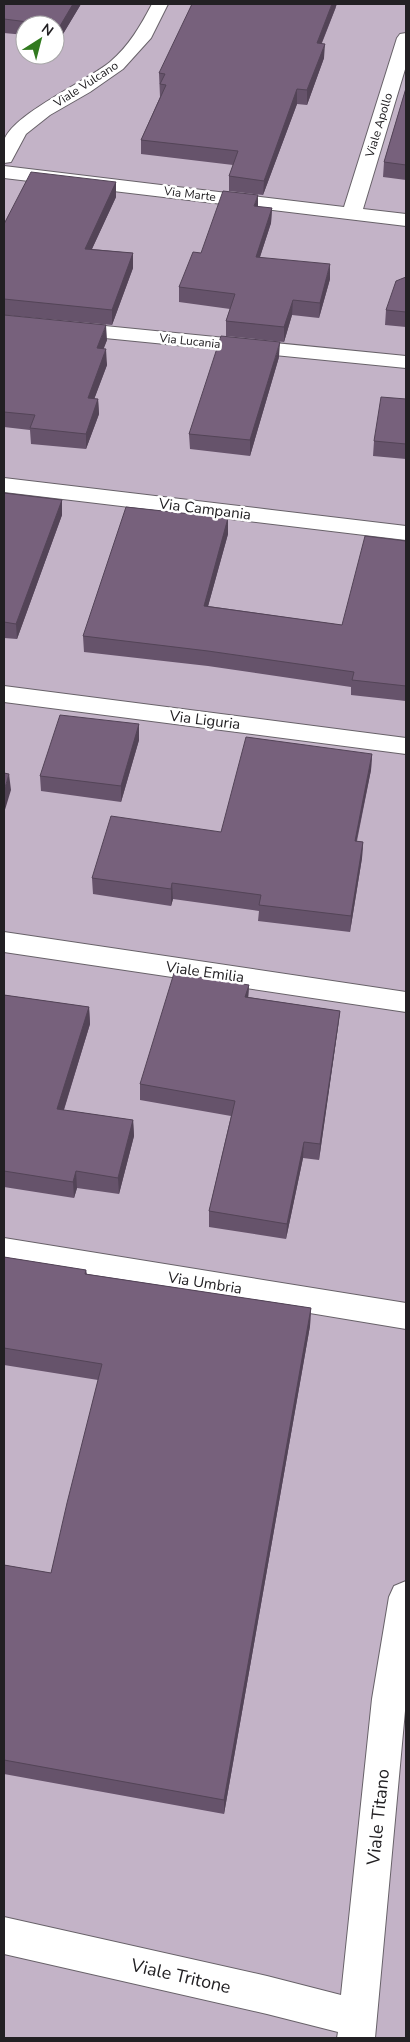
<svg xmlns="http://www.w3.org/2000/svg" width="410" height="2042" font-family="'Nunito Sans',sans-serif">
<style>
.green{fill:#c3b3c7;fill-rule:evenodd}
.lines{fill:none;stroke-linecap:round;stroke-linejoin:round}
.minor-casing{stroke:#686269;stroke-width:2}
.minor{fill:#fff;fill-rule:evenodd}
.wall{fill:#66536b}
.shaded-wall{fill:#534457}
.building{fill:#77617c;stroke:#534457}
.labels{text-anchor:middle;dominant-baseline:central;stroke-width:5;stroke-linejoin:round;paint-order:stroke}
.far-street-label{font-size:12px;fill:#222023;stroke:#fff}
.street-label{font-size:15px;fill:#222023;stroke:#fff}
.near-street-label{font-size:18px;fill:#222023;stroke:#fff}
</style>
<rect width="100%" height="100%" fill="#e6dfe7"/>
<path class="green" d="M 4,4 L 406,4 L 406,2038 L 4,2038 ZM 25,25 L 55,25 L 55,55 L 25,55 Z"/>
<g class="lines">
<defs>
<path id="minor" d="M 152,4 L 168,4 L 151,38 L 123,69 L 90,92 L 50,115 L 26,134 L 11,162 L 4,163 C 4,157 2,147 4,141 C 11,115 87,81 110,62 C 129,46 141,25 152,4 Z
M 406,33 L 406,66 L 363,209 L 406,214 L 406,226 L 4,178 L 4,166 L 344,207 L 397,38 L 400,34 Z
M 4,316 L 406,356 L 406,368 L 4,328 Z
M 4,478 L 406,526 L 406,540 L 4,492 Z
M 4,686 L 406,738 L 406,754 L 4,702 Z
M 4,932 L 406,992 L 406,1012 L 4,952 Z
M 4,1238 L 406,1303 L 406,1329 L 4,1262 Z
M 406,1581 L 406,1700 L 375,2038 L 337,2038 L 338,2032 L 267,2014 L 4,1954 L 4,1917 L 267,1976 L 341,1995 L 372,1699 L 389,1597 L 394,1586 Z"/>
</defs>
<use href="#minor" class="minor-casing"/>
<use href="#minor" class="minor"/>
</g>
<path class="wall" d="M 4,4 L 81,4 L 60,39 L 55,39 L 55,25 L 25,25 L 25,35 L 4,33 Z
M 336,7 L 322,43 L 324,58 L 307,105 L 297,104 L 263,195 L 229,191 L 229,176 L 233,165 L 141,154 L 141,140 L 160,97 L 159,73 Z
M 406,88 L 406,180 L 383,177 L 384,162 Z
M 116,182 L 116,197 L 92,249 L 133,253 L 133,268 L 112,325 L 4,315 L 4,224 Z
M 258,207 L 272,208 L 271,223 L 260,257 L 330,279 L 319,318 L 292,315 L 284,342 L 226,336 L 226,321 L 230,309 L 179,302 L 179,287 L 201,253 Z
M 406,277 L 406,327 L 385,325 L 386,310 Z
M 4,315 L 107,340 L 103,349 L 107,365 L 94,399 L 98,399 L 99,414 L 86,449 L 31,444 L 30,430 L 4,427 Z
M 279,357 L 250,456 L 190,449 L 189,434 Z
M 406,399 L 406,459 L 373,456 L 374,441 Z
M 4,493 L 62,500 L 62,515 L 17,639 L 4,638 Z
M 228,518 L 228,534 L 208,606 L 342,625 L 406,541 L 406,701 L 351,695 L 351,687 L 208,666 L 84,652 L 83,636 Z
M 139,724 L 139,740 L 121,802 L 41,791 L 40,776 Z
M 372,754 L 371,770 L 357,841 L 363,842 L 362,858 L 350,932 L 258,921 L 259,911 L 173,899 L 171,906 L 93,894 L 92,878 L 221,832 Z
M 249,985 L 248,997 L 340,1011 L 338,1027 L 319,1160 L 303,1158 L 286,1239 L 209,1227 L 209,1211 L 231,1116 L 140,1100 L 140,1084 Z
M 4,995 L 89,1007 L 90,1024 L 64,1110 L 133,1120 L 134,1136 L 119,1194 L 77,1188 L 74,1198 L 4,1187 Z
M 4,1257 L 86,1270 L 87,1274 L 311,1308 L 310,1326 L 224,1814 L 4,1774 L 4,1565 L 51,1573 L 98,1380 L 4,1365 Z"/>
<path class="shaded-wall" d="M 73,4 L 81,4 L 60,39 L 60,26 Z
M 332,4 L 337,4 L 316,57 L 317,43 Z
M 325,44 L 324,58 L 307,105 L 307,90 Z
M 297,89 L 297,104 L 263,195 L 264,181 Z
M 116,182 L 116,197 L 85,264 L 85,249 Z
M 258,195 L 258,210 L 254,206 Z
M 272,208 L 271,223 L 255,272 L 256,257 Z
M 133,253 L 133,268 L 112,325 L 112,310 Z
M 330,264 L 330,279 L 319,318 L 320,303 Z
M 293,300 L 292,315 L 284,342 L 284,327 Z
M 106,325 L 107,340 L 98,364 L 97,348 Z
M 280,342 L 279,357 L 250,456 L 250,440 Z
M 106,349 L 107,365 L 89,413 L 88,398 Z
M 98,399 L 99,414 L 86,449 L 86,434 Z
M 62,500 L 62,515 L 17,639 L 16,624 Z
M 228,518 L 228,534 L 204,621 L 204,606 Z
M 139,724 L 139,740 L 121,802 L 121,786 Z
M 372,754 L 371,770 L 353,857 L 355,841 Z
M 9,774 L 11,790 L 4,813 L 4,791 Z
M 363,842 L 362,858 L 350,932 L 351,916 Z
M 172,883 L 173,899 L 171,906 L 171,889 Z
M 249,985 L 248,1001 L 245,997 Z
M 89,1007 L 90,1024 L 59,1125 L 57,1109 Z
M 340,1011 L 338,1027 L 319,1160 L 320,1144 Z
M 133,1120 L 134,1136 L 119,1194 L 118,1178 Z
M 304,1142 L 303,1158 L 286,1239 L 287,1224 Z
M 76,1171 L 77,1188 L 74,1198 L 73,1182 Z
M 311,1308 L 310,1326 L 224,1814 L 224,1800 Z"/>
<path class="building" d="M 4,4 L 73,4 L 60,26 L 4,19 Z
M 192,4 L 332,4 L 317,43 L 325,44 L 307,90 L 297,89 L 264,181 L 229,176 L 238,151 L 141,140 L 166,85 L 160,84 L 165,74 L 159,73 Z
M 406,88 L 406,165 L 384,162 Z
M 31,172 L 116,182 L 85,249 L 133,253 L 112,310 L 4,299 L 4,224 Z
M 223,191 L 258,195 L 254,206 L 272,208 L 256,257 L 330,264 L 320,303 L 293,300 L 284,327 L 226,321 L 235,294 L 179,287 L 193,252 L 201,253 Z
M 406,277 L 406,312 L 386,310 L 396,281 Z
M 4,315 L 106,325 L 97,348 L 106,349 L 88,398 L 98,399 L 86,434 L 30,428 L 35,415 L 4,412 Z
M 221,336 L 280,342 L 250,440 L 189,434 Z
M 381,397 L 406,399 L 406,444 L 374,441 Z
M 4,493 L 62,500 L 16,624 L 4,622 Z
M 126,507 L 228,518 L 204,606 L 342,625 L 365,536 L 406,541 L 406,686 L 352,680 L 354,672 L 208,651 L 83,636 Z
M 60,715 L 139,724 L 121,786 L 40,776 Z
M 246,737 L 372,754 L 355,841 L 363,842 L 351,916 L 259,905 L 261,895 L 172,883 L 171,889 L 92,878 L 111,816 L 221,832 Z
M 4,773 L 9,774 L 4,791 Z
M 174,973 L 249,985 L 245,997 L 340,1011 L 320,1144 L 304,1142 L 287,1224 L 209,1211 L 235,1101 L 140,1084 Z
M 4,995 L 89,1007 L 57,1109 L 133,1120 L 118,1178 L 76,1171 L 73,1182 L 4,1171 Z
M 4,1257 L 86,1270 L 85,1274 L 311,1308 L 224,1800 L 4,1760 L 4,1565 L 51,1573 L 67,1503 L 102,1364 L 4,1348 Z"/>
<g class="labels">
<g class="far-street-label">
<text transform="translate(86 84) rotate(-33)">Viale Vulcano</text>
<text transform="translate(379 125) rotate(-73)">Viale Apollo</text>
<text transform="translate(190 194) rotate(7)">Via Marte</text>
<text transform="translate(190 341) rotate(6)">Via Lucania</text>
</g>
<g class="street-label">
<text transform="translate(205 509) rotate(7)">Via Campania</text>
<text transform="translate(205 720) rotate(7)">Via Liguria</text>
<text transform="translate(205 972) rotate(8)">Viale Emilia</text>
<text transform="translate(205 1283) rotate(9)">Via Umbria</text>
</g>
<g class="near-street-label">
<text transform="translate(378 1817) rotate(-84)">Viale Titano</text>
<text transform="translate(181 1976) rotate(13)">Viale Tritone</text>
</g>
</g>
<rect width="410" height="2042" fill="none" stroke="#222023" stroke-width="10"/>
<g transform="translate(40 40) rotate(36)"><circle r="24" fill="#ffffff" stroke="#a7a6a7"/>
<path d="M0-4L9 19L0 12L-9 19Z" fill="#317a1f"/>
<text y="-8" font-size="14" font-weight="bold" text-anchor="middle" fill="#222023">N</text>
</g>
</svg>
